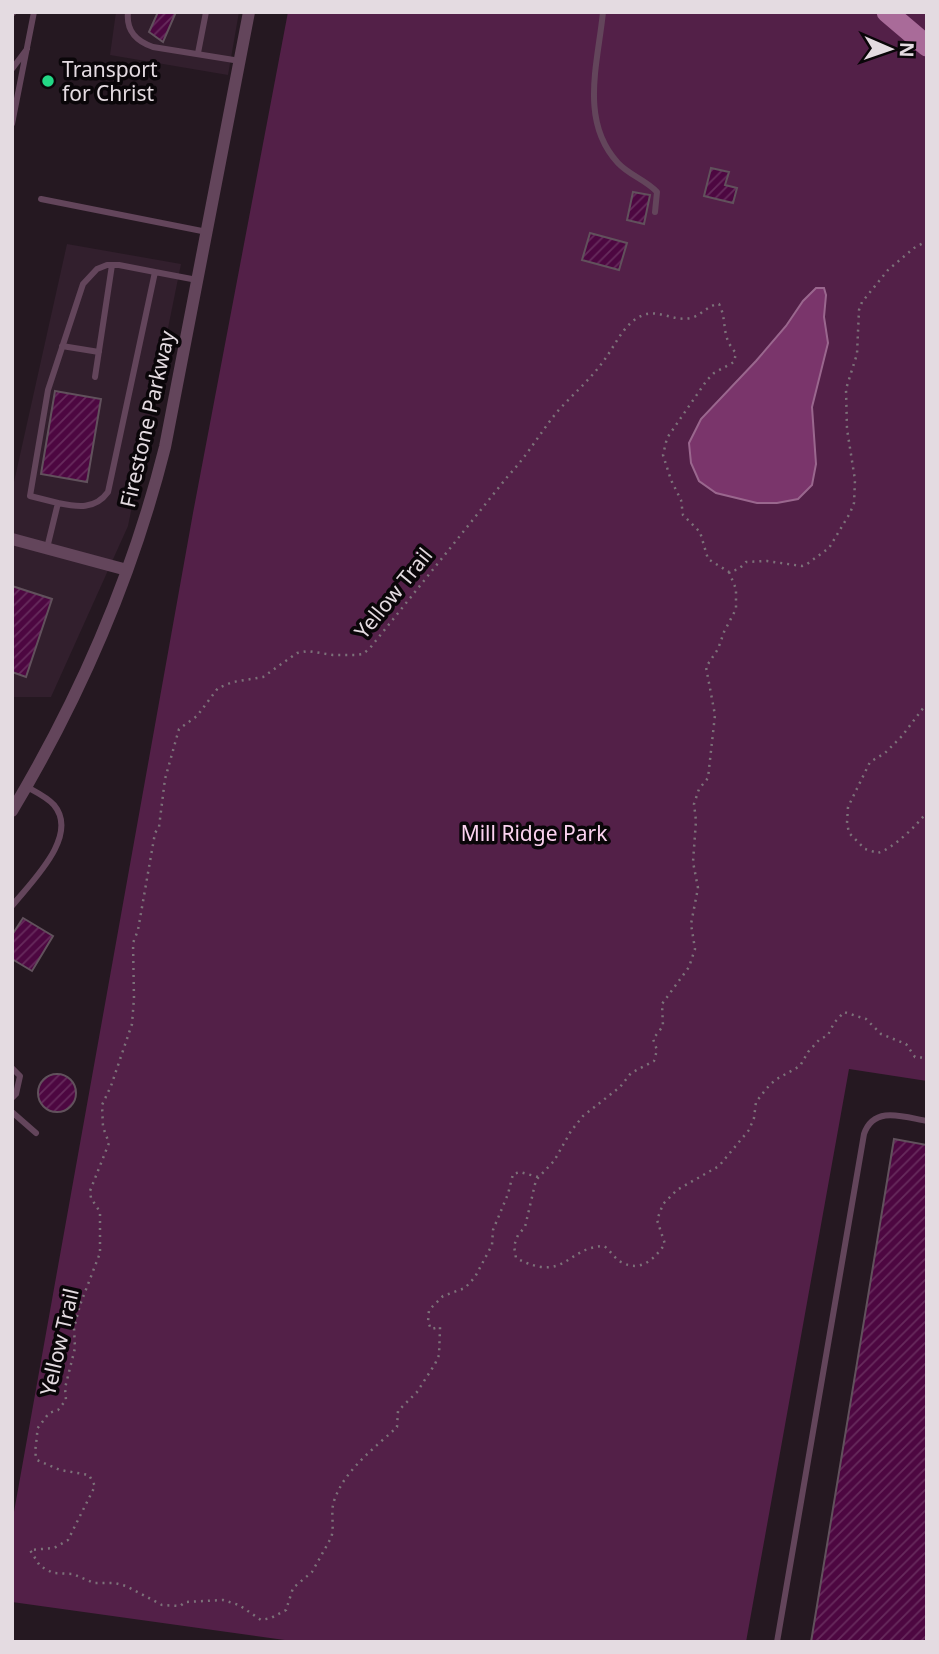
<svg xmlns="http://www.w3.org/2000/svg" width="939" height="1654" font-family="'Noto Sans',sans-serif">
<style>
.built{fill:#321f2d}
.green{fill:#532048}
.water{fill:#7a356b;stroke:#9a678e;stroke-width:2}
.building{fill:url(#building-hatch);stroke:#61515c;stroke-width:2}
.lines{fill:none;stroke-linecap:round;stroke-linejoin:round}
.path{stroke:#7c7179;stroke-width:2.5;stroke-dasharray:2 5;stroke-linecap:butt}
.lane{stroke:#63455b;stroke-width:6}
.street{stroke:#63455b;stroke-width:12}
.primary{stroke:#a96b99;stroke-width:21}
.poi-dot{fill:#23d886;stroke:#0a0609;stroke-width:2.5}
.labels{text-anchor:middle;dominant-baseline:central;stroke-width:7;stroke-linejoin:round;paint-order:stroke}
.poi-label{font-size:21px;fill:#e4dbe1;stroke:#0a0609;text-anchor:start}
.street-label{font-size:21px;fill:#e4dbe1;stroke:#0a0609}
.park-label{font-size:21px;fill:#fcd3f0;stroke:#0a0609}
</style>
<defs>
<pattern id="building-hatch" width="6" height="6" patternUnits="userSpaceOnUse" patternTransform="scale(1.75)"><rect width="6" height="6" fill="#4d0741"/><path d="M-1 1l2-2M0 6l6-6M5 7l2-2" fill="none" stroke="#662b5c"/></pattern>
</defs>
<rect width="100%" height="100%" fill="#251821"/>
<path class="built" d="M 116,12 L 239,12 L 228,75 L 110,55 Z
M 67,244 L 181,264 L 128,526 L 51,697 L 12,697 L 12,491 Z"/>
<path class="green" d="M 288,12 L 927,12 L 927,1081 L 849,1069 L 746,1642 L 299,1642 L 12,1602 L 12,1523 L 193,513 Z"/>
<path class="water" d="M 816,288 L 824,288 L 826,295 L 824,317 L 828,343 L 812,407 L 816,464 L 812,485 L 798,499 L 777,503 L 757,503 L 716,493 L 699,481 L 691,463 L 689,443 L 701,419 L 756,361 L 786,326 L 803,301 Z"/>
<path class="building" d="M 158,12 L 176,12 L 163,42 L 149,32 Z
M 711,168 L 729,172 L 725,185 L 737,188 L 733,203 L 704,196 Z
M 633,192 L 650,195 L 644,224 L 627,220 Z
M 590,233 L 627,243 L 619,270 L 582,260 Z
M 55,391 L 101,399 L 87,482 L 41,474 Z
M 12,586 L 52,599 L 26,677 L 12,672 Z
M 23,918 L 53,936 L 32,971 L 12,959 L 12,935 Z
M38 1093a19 19 0 1 1 38 0a19 19 0 1 1-38 0Z
M 894,1139 L 927,1145 L 927,1642 L 811,1642 Z"/>
<g class="lines">
<path class="path" d="M 729,572 L 736,589 L 736,609 L 724,632 L 718,649 L 706,667 L 715,715 L 708,778 L 699,789 L 694,804 L 696,821 L 693,862 L 698,888 L 691,924 L 695,949 L 689,967 L 662,1004 L 663,1026 L 653,1039 L 657,1050 L 654,1061 L 631,1073 L 620,1087 L 583,1116 L 571,1131 L 554,1161 L 536,1180 L 525,1227 L 518,1235 L 514,1246 L 516,1258 C 566,1284 566,1247 604,1246 C 610,1250 614,1258 621,1262 C 641,1273 654,1259 665,1244 L 657,1220 L 663,1204 L 677,1190 L 719,1166 L 749,1130 L 754,1118 L 756,1102 L 767,1088 L 775,1080 L 800,1066 L 808,1052 L 819,1040 L 828,1035 L 834,1023 L 844,1012 L 866,1019 L 881,1034 L 906,1044 L 915,1057 L 927,1058
M 927,703 L 902,736 L 885,753 L 870,762 L 848,807 L 847,823 L 849,833 L 865,849 L 878,853 C 894,848 917,825 927,812
M 538,1177 L 520,1172 L 513,1174 L 508,1194 L 493,1230 L 492,1245 L 475,1277 L 465,1288 L 443,1296 L 429,1310 L 428,1322 L 431,1329 L 440,1327 L 440,1329 L 439,1355 L 435,1364 L 417,1392 L 398,1411 L 397,1427 C 375,1448 344,1470 334,1501 C 330,1513 335,1527 331,1538 L 312,1572 L 293,1588 L 286,1610 L 271,1618 L 261,1620 L 239,1605 L 223,1600 L 185,1602 L 180,1606 L 162,1605 L 126,1586 L 115,1583 L 94,1583 L 73,1574 L 53,1573 L 40,1566 L 30,1550 L 54,1548 L 68,1540 L 95,1486 L 89,1475 L 60,1470 L 37,1460 C 33,1450 38,1440 37,1429 L 49,1413 L 58,1410 L 66,1400 L 65,1388 L 75,1348 L 74,1328 L 80,1305 L 100,1253 L 100,1212 L 91,1198 L 90,1191 L 109,1143 L 103,1127 L 102,1105 L 111,1086 L 132,1024 L 134,998 L 133,943 L 138,930 L 155,833 L 159,827 L 165,779 L 179,729 L 197,716 L 218,688 L 233,682 L 263,677 L 297,653 L 308,651 L 333,655 L 356,655 L 363,654 L 370,648 L 508,476 C 527,456 540,433 557,412 C 573,394 591,379 605,359 C 616,344 624,323 643,315 C 659,309 674,322 691,318 C 702,315 708,305 719,304 C 728,321 720,336 736,353 L 734,362 L 714,373 L 707,380 L 667,438 L 663,455 L 671,480 L 681,500 L 683,515 L 700,532 L 708,559 L 729,572 L 739,569 L 746,562 L 767,561 L 802,566 L 807,564 L 829,548 L 850,513 L 854,503 L 855,480 L 847,429 L 846,389 L 857,354 L 859,310 L 862,302 L 888,270 L 914,248 L 927,241"/>
<path class="lane" d="M 128,12 C 126,31 136,41 153,47 L 240,61
M 603,12 C 598,63 579,121 618,163 C 629,175 646,180 657,192 L 655,212
M 12,14 L 14,12
M 198,53 L 206,12
M 12,69 L 27,49
M 12,124 L 34,12
M 41,199 L 207,232
M 62,346 L 99,352
M 95,377 L 112,265
M 58,503 L 30,496 L 48,390 L 83,284 L 97,269 L 107,265 L 119,265 L 155,272
M 47,548 L 58,503 C 77,507 95,510 108,492 L 155,272 L 197,280
M 12,906 C 31,882 80,836 54,805 C 47,797 36,792 27,787
M 12,1068 L 20,1076 L 16,1094 L 12,1098
M 12,1112 L 36,1133
M 777,1642 L 864,1134 C 874,1105 904,1117 927,1121"/>
<path class="street" d="M 12,539 L 127,570
M 12,811 C 79,699 133,574 165,447 L 249,12"/>
<path class="primary" d="M 887,12 L 927,46"/>
</g>
<circle class="poi-dot" cx="48" cy="81" r="7"/>
<g class="labels">
<g class="poi-label">
<text x="62" y="69">Transport<tspan x="62" dy="24">for Christ</tspan></text>
</g>
<g class="street-label">
<text transform="translate(147 419) rotate(-77)">Firestone Parkway</text>
<text transform="translate(393 593) rotate(-51)">Yellow Trail</text>
<text transform="translate(59 1342) rotate(-77)">Yellow Trail</text>
</g>
<g class="park-label">
<text x="534" y="833">Mill Ridge Park</text>
</g>
</g>
<rect width="939" height="1654" fill="none" stroke="#e4dbe1" stroke-width="28"/>
<g transform="translate(890 49) rotate(92)" stroke="#0a0609" stroke-width="5" paint-order="stroke">
<path d="M0-5L12 26L0 18L-12 26Z" fill="#e4dbe1"/>
<text y="-10" font-size="19" font-weight="bold" text-anchor="middle" fill="#e4dbe1">N</text>
</g>
</svg>
